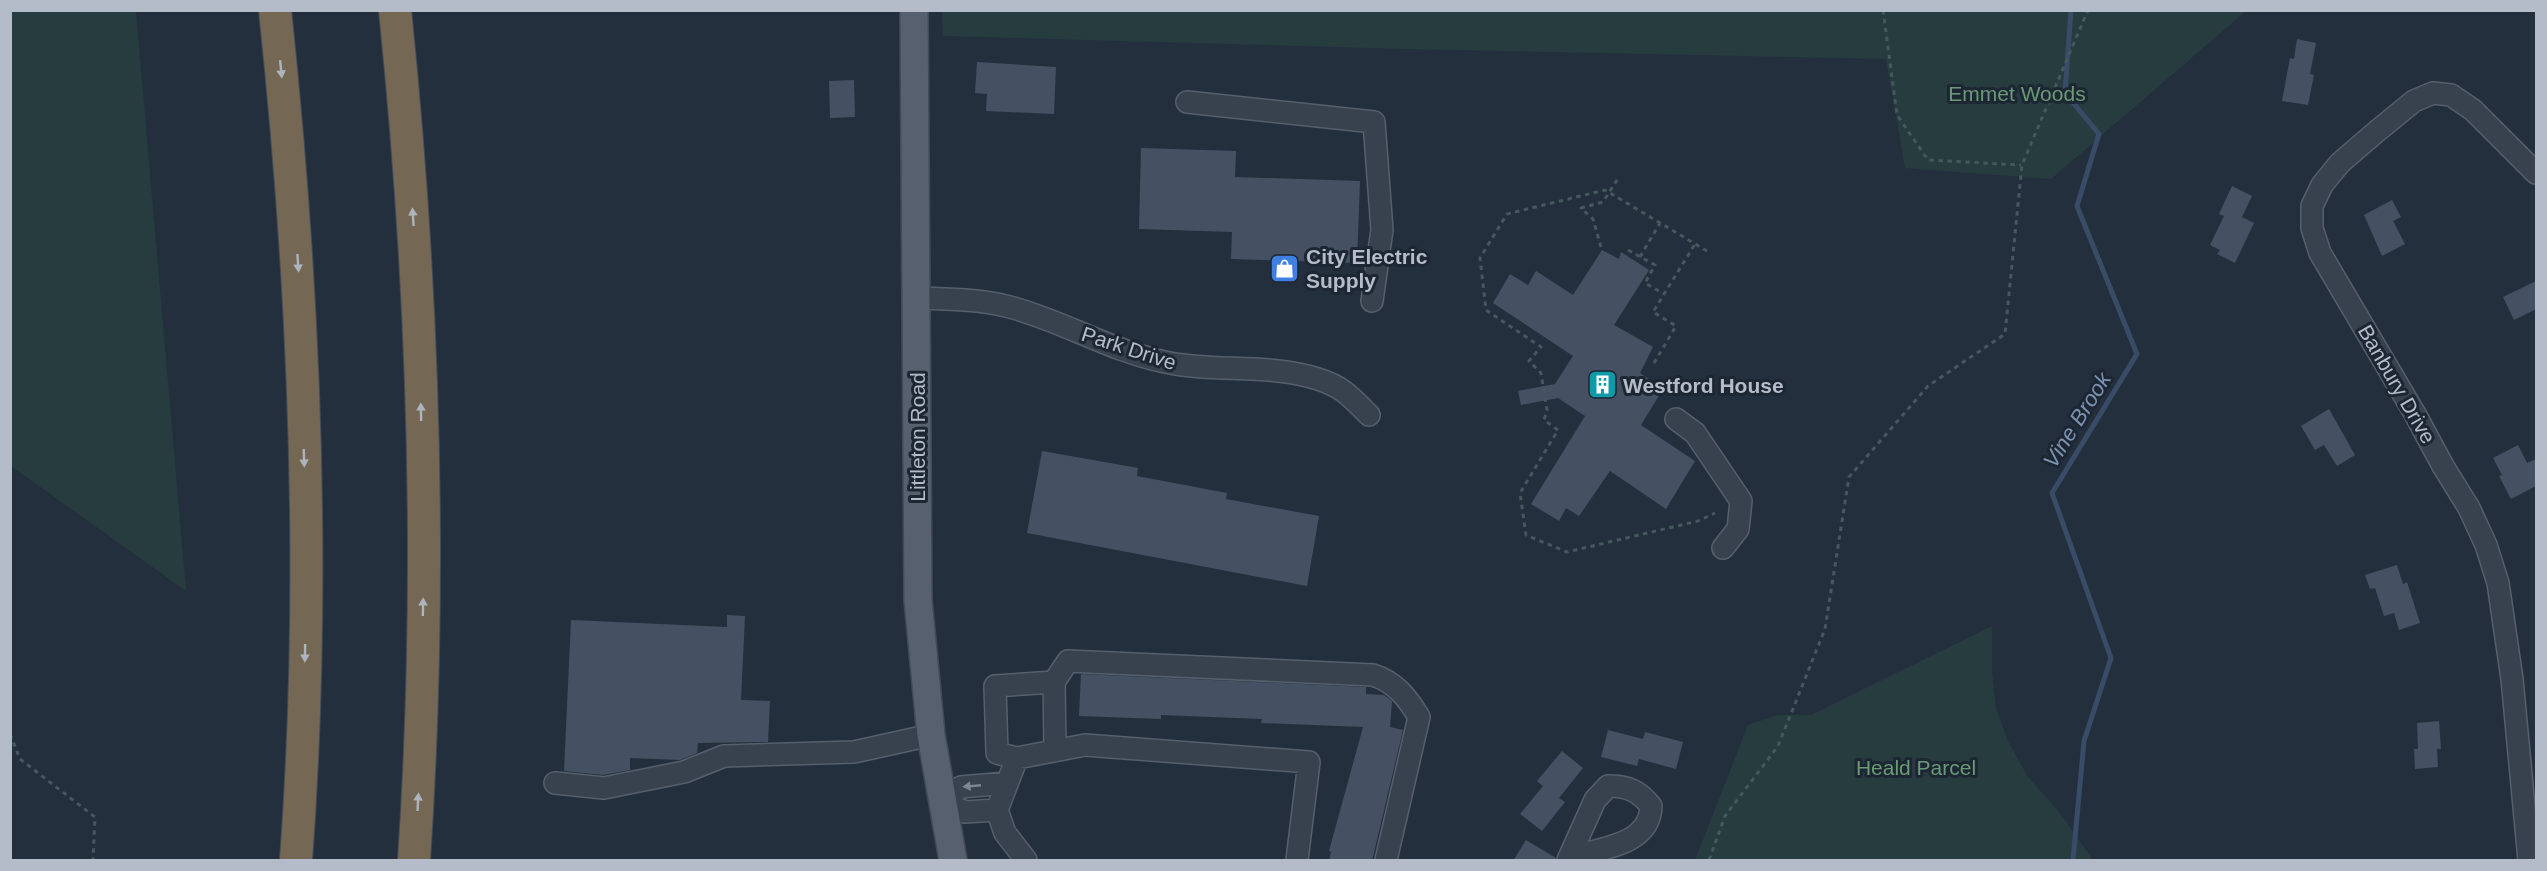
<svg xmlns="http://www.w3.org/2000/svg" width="2547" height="871" font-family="Arial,sans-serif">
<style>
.green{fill:#263c3f}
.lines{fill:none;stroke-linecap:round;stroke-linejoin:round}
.stream{stroke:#394c67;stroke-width:5}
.building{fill:#455162}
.minor-casing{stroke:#565f6c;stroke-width:24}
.major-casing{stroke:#414a57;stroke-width:30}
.highway-casing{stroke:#434c59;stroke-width:34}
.path{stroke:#44595c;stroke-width:3;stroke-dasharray:4.5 4.5;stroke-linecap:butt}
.minor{stroke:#38414e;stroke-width:21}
.major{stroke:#56606e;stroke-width:27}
.highway{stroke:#746855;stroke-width:32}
.oneway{fill:#aeb4bd}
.oneway2{fill:#7c8592}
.labels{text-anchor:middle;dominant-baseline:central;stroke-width:6;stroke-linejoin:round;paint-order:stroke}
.park-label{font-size:21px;fill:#6b9a76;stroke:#1d2633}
.poi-label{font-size:21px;font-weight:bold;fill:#b4bcc9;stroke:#1d2633;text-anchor:start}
.street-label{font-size:21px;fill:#b4bcc9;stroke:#1d2633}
.water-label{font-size:22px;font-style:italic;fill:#7c92b1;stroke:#1d2633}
</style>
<rect width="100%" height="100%" fill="#242f3e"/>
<path class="green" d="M 11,10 L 136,11 L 186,591 L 11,466 Z
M 942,11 L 942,10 L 2246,11 L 2051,179 L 1905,168 L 1886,59 L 1407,49 L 943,36 Z
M 1992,626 L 1992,672 L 1996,709 L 2009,743 L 2028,777 L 2060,813 L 2093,860 L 1695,860 L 1748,725 L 1777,715 L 1811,715 Z"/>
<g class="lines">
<path class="stream" d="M 2071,10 L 2065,93 L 2099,134 L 2077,206 L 2137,354 L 2052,493 L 2111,658 L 2084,741 L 2073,860"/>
</g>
<path class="building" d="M 2297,39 L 2316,43 L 2310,74 L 2314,75 L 2308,105 L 2282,101 L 2290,58 L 2294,59 Z
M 977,62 L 1056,67 L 1054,114 L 986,111 L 987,94 L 975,93 Z
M 854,80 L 855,117 L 830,118 L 829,81 Z
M 1141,148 L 1236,151 L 1235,177 L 1360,181 L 1357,263 L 1231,259 L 1232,232 L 1139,229 Z
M 2232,186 L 2252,196 L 2242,217 L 2254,223 L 2235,263 L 2217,254 L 2220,250 L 2210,245 L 2224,216 L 2219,214 Z
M 2392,200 L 2401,217 L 2393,221 L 2405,244 L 2382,256 L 2364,215 Z
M 1602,250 L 1619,259 L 1621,252 L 1649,270 L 1614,325 L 1653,347 L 1640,373 L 1663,389 L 1641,425 L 1695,461 L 1666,509 L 1610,471 L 1579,516 L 1566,508 L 1559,521 L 1531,504 L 1585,416 L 1558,398 L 1521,405 L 1518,391 L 1555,384 L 1573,356 L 1493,303 L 1510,274 L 1528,285 L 1536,271 L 1573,295 Z
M 2536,281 L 2536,309 L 2514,320 L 2503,297 Z
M 2329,409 L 2355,455 L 2337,466 L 2324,445 L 2315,450 L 2301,426 Z
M 2518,445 L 2527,463 L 2536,459 L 2536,486 L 2511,499 L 2499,476 L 2502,475 L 2493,458 Z
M 1042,451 L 1138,468 L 1137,476 L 1227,493 L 1226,499 L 1319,516 L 1307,586 L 1027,533 Z
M 2397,565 L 2403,584 L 2407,582 L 2420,623 L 2399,630 L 2394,613 L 2384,616 L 2375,588 L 2370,589 L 2365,575 Z
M 727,615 L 745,616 L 741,700 L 770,701 L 768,742 L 698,743 L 697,753 L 680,760 L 630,758 L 630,770 L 603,775 L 564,771 L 571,620 L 727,627 Z
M 1081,674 L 1366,687 L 1366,694 L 1384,695 L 1392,701 L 1390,727 L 1403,730 L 1372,861 L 1329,861 L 1331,852 L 1329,851 L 1363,727 L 1261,723 L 1262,719 L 1161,715 L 1161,719 L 1079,716 Z
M 2439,721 L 2441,749 L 2437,749 L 2438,767 L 2415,769 L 2414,749 L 2418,749 L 2417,723 Z
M 1608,730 L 1643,739 L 1645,732 L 1683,742 L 1676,769 L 1639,759 L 1637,766 L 1601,757 Z
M 1562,751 L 1583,768 L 1559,798 L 1565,802 L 1542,831 L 1520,814 L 1543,786 L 1537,781 Z
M 1526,840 L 1556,858 L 1555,861 L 1513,861 Z"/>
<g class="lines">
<defs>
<path id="minor" d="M 1187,102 L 1374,122 L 1382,230 L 1372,301
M 916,298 C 947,299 979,299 1010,307 C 1063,321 1111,351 1165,362 C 1215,373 1268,363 1318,379 C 1343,387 1350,396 1369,415
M 1676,419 L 1695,433 L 1741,501 L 1738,529 L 1723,548
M 1054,682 L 1068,661 L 1373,675 C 1395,682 1407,697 1419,717 L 1386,860
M 1017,758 L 997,753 L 995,686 L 1054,682 L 1055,749
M 555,783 L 604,788 L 684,772 L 724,756 L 854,752 L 931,735
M 997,810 L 965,812 L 942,801 L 961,787 L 1007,783
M 1026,860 L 1005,833 L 997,810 L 1017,758 L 1085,745 L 1309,762 L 1297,860
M 1568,860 L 1595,800 L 1608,786 C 1628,786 1639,791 1651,806 C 1650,846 1600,848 1569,858
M 2529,860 L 2512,679 L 2498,583 L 2486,545 L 2469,508 L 2443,466 L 2415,414 L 2320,253 L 2312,228 L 2312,206 L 2322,185 L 2340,163 L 2376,132 L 2414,101 L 2433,93 L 2451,95 L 2473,110 L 2536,173"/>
<path id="major" d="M 914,10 L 918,600 L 931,735 L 953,860"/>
<path id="highway" d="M 275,10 C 305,292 317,577 296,860
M 395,10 C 424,292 433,578 414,860"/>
</defs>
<use href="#minor" class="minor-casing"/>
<use href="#major" class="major-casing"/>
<use href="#highway" class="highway-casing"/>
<path class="path" d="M 1883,10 L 1897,115 L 1928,160 L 2021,165
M 1601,247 L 1593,219 L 1581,208 L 1603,202 L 1619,177
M 1628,250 L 1655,265 L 1645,283 L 1664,294
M 1707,251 L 1605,190 L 1507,214 L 1480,258 L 1486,310 L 1541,347 L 1529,361 L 1541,373 L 1547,410 L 1544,420 L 1558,430 L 1520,493 L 1526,535 L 1567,552 L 1698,521 L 1715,513
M 1640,257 L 1660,223
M 1654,363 L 1676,326 L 1653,312 L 1695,244
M 10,734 L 20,759 L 95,817 L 93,860
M 1709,860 L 1725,816 L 1778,746 L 1825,629 L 1849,477 L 1928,386 L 2005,334 L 2022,165 L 2088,10"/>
<use href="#minor" class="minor"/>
<use href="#major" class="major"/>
<use href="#highway" class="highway"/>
</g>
<defs><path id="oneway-solid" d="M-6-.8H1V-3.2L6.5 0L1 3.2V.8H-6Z" transform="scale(1.5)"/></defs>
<g class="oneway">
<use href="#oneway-solid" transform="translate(281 69) rotate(84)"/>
<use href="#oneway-solid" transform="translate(413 217) rotate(-94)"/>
<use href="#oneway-solid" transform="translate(298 263) rotate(86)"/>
<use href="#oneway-solid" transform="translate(421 412) rotate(-91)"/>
<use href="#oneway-solid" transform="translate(304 458) rotate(88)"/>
<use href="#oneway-solid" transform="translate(423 607) rotate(-89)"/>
<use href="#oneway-solid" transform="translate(305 653) rotate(91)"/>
<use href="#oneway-solid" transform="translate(418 802) rotate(-87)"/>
</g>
<use class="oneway2" href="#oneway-solid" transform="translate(972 786) rotate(175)"/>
<defs>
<symbol id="shop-square" viewBox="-11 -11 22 22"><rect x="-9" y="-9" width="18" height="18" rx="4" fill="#3f7fe0" stroke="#1d2633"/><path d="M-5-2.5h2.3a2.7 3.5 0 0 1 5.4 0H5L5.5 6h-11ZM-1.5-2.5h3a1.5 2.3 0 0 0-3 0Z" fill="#fff"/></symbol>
<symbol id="building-square" viewBox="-11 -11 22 22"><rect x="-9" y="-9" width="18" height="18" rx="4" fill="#0f9aa8" stroke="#1d2633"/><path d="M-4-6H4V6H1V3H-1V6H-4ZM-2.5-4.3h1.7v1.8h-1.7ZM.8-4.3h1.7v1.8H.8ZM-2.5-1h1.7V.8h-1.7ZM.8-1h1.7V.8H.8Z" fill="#fff"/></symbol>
</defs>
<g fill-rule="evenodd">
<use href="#shop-square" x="1268" y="252" width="33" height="33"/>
<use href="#building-square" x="1586" y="368" width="33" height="33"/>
</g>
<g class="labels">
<g class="park-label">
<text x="2017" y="93">Emmet Woods</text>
<text x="1916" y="767">Heald Parcel</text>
</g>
<g class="poi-label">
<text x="1306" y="256">City Electric<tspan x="1306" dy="24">Supply</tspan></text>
<text x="1623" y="385">Westford House</text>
</g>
<g class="street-label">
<text transform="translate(1129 348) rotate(18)">Park Drive</text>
<text transform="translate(2397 384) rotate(60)">Banbury Drive</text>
<text transform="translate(917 437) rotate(-90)">Littleton Road</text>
</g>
<g class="water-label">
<text transform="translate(2077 420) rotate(-58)">Vine Brook</text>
</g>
</g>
<rect width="2547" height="871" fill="none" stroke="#b4bcc9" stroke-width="24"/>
</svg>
